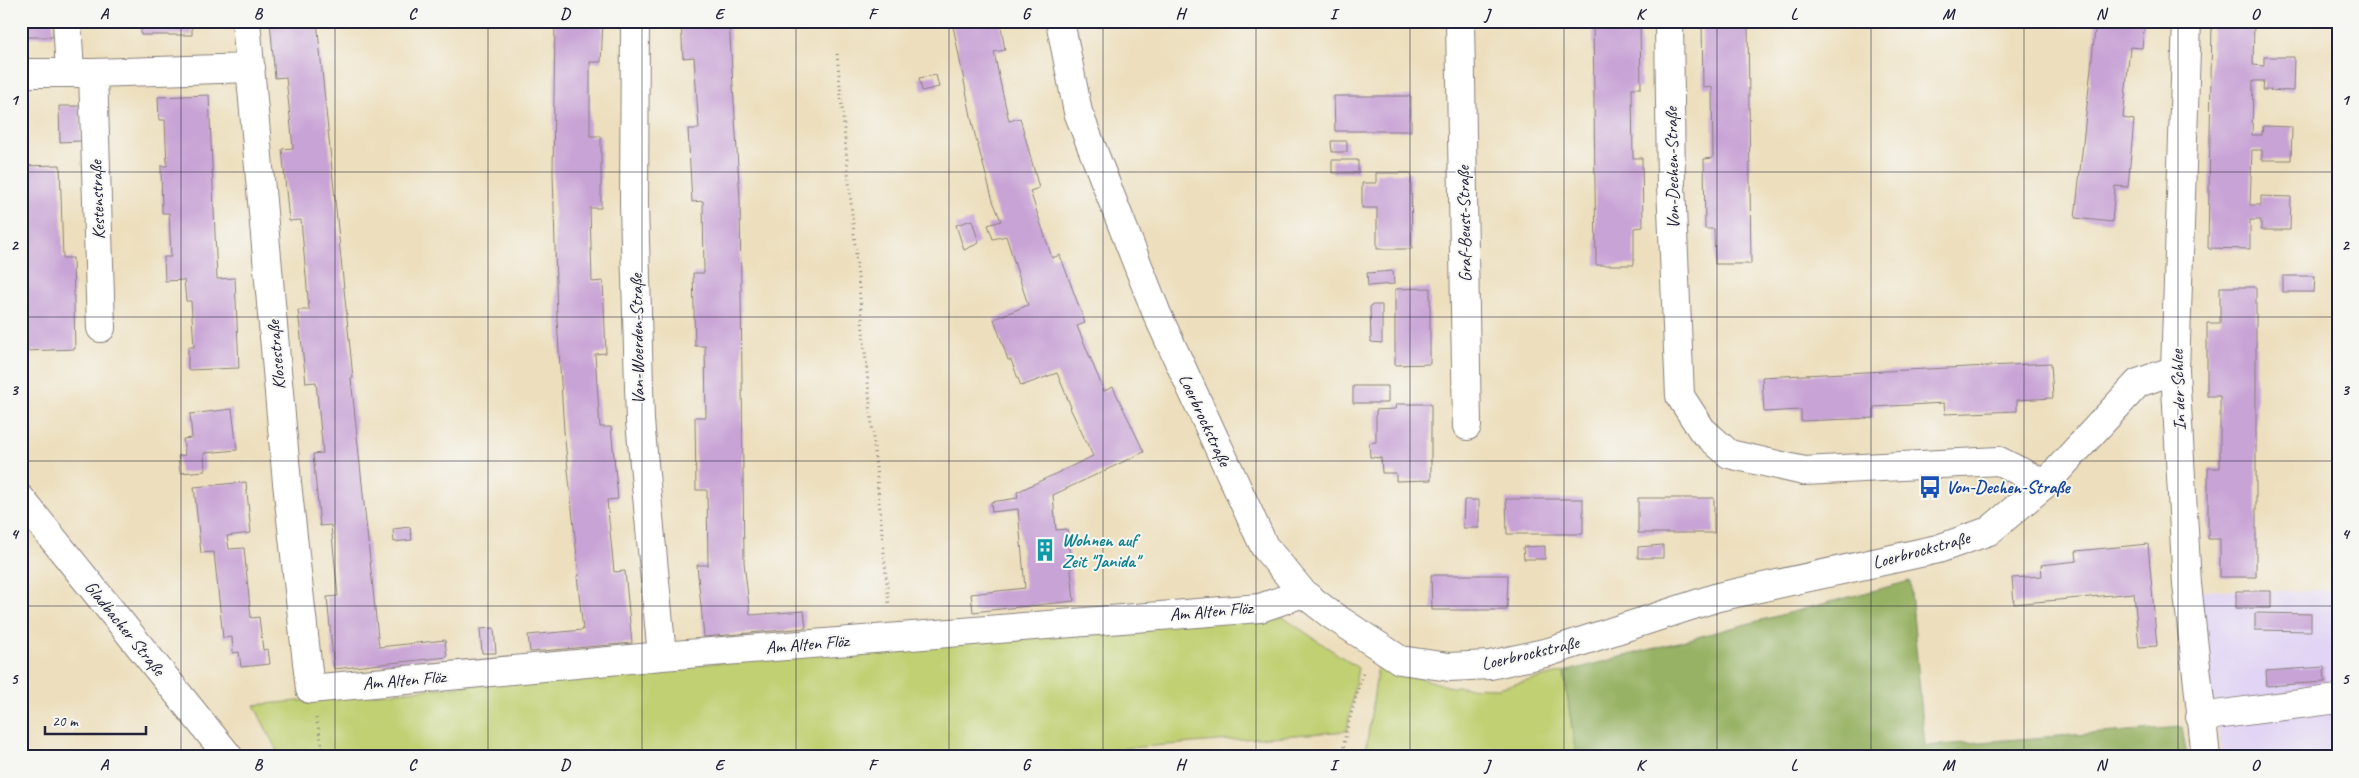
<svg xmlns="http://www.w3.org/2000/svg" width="2359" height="778" font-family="Caveat,sans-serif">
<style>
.built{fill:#e1d4f4}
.green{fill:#c1d073;stroke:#727957}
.forest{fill:#98b265;stroke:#5d6a50}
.building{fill:#c8a3d5}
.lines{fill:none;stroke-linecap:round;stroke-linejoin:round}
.minor-casing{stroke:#88807c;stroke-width:30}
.major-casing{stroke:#88807c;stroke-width:30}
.path{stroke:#88807c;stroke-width:3;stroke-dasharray:1 4;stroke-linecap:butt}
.minor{stroke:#fff;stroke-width:28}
.major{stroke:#fff;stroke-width:28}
.grid{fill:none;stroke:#22223b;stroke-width:1;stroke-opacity:0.55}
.labels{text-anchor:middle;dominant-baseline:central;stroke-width:4;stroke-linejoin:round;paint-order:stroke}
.street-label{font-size:18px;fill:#22223b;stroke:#f6f6f2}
.transit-label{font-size:18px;font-weight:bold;fill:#164399;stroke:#f6f6f2;text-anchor:start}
.culture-label{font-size:18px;font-weight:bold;fill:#0d838f;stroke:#f6f6f2;text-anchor:start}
.neatline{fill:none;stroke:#22223b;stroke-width:2}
.grid-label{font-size:16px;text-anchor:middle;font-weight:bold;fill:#22223b}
</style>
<rect width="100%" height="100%" fill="#f6f6f2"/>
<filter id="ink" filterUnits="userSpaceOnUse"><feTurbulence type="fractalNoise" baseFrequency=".02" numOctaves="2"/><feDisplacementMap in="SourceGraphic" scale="10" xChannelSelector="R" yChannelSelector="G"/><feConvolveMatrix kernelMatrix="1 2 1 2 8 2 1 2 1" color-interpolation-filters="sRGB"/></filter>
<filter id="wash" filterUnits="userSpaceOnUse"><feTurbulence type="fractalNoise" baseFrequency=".0096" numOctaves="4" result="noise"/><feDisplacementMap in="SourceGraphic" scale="20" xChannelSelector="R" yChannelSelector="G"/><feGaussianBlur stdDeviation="1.12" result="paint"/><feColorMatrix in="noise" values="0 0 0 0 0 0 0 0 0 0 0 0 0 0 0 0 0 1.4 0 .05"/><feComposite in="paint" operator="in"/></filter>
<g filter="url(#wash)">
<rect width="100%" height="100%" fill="#eddfbd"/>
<path class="built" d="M 2199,590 L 2338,591 L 2338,757 L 2223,757 L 2199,620 Z"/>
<path class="green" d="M 1275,612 L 1358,668 L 1347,731 L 1013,757 L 280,757 L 254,705 Z
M 1378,666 L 1451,687 L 1498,688 L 1564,672 L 1576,757 L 1365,757 Z"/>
<path class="forest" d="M 1910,581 L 1925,746 L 2182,727 L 2187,757 L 1576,757 L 1564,672 Z"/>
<g id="blocks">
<path class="building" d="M 21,21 L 53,21 L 53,37 L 21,37 Z
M 141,21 L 192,21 L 192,35 L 141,35 Z
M 270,21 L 317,21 L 353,378 L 351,378 L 379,647 L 445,640 L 447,657 L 334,669 L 327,597 L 338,596 L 331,525 L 320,526 L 313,454 L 323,453 L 316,382 L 306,383 L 298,310 L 309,310 L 301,220 L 289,221 L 282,149 L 293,148 L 286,77 L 275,78 Z
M 555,21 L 603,21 L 601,62 L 590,62 L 590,136 L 601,136 L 601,208 L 590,208 L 592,282 L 603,281 L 606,353 L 595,354 L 600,427 L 611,427 L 618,499 L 607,500 L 614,572 L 625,571 L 632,643 L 530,652 L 528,635 L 583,630 L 577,576 L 579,576 L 564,431 L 557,319 L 553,172 Z
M 681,21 L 729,21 L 740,199 L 744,562 L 750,615 L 804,611 L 806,628 L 704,637 L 697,565 L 708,565 L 707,490 L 696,490 L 695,417 L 706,417 L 705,346 L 695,346 L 693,273 L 704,273 L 703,201 L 692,202 L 688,129 L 699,129 L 694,57 L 683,58 Z
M 952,21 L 1000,21 L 1005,50 L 994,52 L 1001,86 L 1009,121 L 1020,118 L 1039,188 L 1030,191 L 1052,258 L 1060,255 L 1085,323 L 1077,326 L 1104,391 L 1113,387 L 1144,452 L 1053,495 L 1056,530 L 1067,529 L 1074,601 L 973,612 L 971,594 L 1025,588 L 1018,509 L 992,512 L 991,502 L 1018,498 L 1017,492 L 1093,456 L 1070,408 L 1071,407 L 1057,373 L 1021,386 L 1011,360 L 1008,360 L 994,319 L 1028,305 L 1006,236 L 993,239 L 988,225 L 1001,221 L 993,201 L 974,131 Z
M 1593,21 L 1640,21 L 1641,88 L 1632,88 L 1633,158 L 1642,158 L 1643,227 L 1634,228 L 1634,265 L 1596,265 Z
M 1702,21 L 1748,21 L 1751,264 L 1715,264 L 1714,229 L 1705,229 L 1704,159 L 1713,158 L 1712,87 L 1703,88 Z
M 2096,21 L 2145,21 L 2142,48 L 2130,47 L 2123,118 L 2134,120 L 2128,187 L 2115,186 L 2112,222 L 2075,218 Z
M 2212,21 L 2254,21 L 2253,65 L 2264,66 L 2264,57 L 2294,57 L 2293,91 L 2263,90 L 2264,81 L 2253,81 L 2252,135 L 2262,135 L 2263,126 L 2292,127 L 2291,160 L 2262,160 L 2262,150 L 2252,150 L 2250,205 L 2261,205 L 2261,196 L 2291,197 L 2290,230 L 2261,230 L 2261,220 L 2250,220 L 2250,249 L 2208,248 Z
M 936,75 L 939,87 L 922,91 L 919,78 Z
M 209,95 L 217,279 L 235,278 L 239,368 L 188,370 L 188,347 L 194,347 L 191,301 L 186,301 L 184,280 L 165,281 L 164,257 L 171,257 L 169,213 L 162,213 L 161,166 L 167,166 L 165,120 L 159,120 L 158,97 Z
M 1334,96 L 1411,96 L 1411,131 L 1335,131 Z
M 59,106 L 80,106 L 81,141 L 60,142 Z
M 1331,141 L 1347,141 L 1347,152 L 1332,152 Z
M 1332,160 L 1358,160 L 1358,173 L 1332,173 Z
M 60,165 L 63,258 L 73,258 L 75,349 L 25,351 L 21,259 L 21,166 Z
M 1376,173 L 1411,173 L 1412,249 L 1377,249 L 1377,208 L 1362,208 L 1362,183 L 1376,183 Z
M 972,220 L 979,243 L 964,250 L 956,225 Z
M 1393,271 L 1394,284 L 1368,286 L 1367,273 Z
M 2283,276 L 2315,276 L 2314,292 L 2283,292 Z
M 2220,287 L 2256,287 L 2256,577 L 2220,577 L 2220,539 L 2208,539 L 2208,468 L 2220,468 L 2220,396 L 2207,396 L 2207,323 L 2220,323 Z
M 1430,288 L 1430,364 L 1395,365 L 1395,289 Z
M 1372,305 L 1382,305 L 1382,343 L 1371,342 L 1370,307 Z
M 2051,363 L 2053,398 L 2017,400 L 2017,411 L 1945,414 L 1944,403 L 1874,407 L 1874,418 L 1801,421 L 1801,410 L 1764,412 L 1762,377 Z
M 1353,386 L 1388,386 L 1388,403 L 1353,403 Z
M 1396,404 L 1431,404 L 1431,480 L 1396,481 L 1396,473 L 1382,473 L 1381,458 L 1370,457 L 1369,443 L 1376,442 L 1376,410 L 1395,409 Z
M 232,409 L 237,450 L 204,453 L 205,471 L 180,473 L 178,456 L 185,455 L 183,439 L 192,438 L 190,414 Z
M 246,482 L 251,533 L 227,536 L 229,549 L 244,548 L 251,618 L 259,617 L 263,650 L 268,649 L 270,664 L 241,667 L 239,652 L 233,653 L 232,637 L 223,638 L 214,552 L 201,553 L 194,487 Z
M 1638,498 L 1714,498 L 1714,533 L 1638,533 Z
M 1506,499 L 1583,499 L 1583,534 L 1507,534 Z
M 1464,500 L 1479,500 L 1479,528 L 1463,528 Z
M 410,527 L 412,540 L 394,542 L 393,529 Z
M 2148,544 L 2157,646 L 2139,647 L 2134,593 L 2014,604 L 2012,578 L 2042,576 L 2041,565 L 2077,561 L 2076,551 Z
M 1663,545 L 1663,558 L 1638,558 L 1638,547 Z
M 1545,546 L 1545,559 L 1524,559 L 1523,547 Z
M 1431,575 L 1508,575 L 1507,610 L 1432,610 Z
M 2236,591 L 2271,591 L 2271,608 L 2236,608 Z
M 2255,613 L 2311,614 L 2311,631 L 2255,630 Z
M 494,628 L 496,653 L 482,653 L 480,629 Z
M 2324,667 L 2325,682 L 2267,686 L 2266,671 Z"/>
</g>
</g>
<g filter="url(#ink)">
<use href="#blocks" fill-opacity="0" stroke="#88807c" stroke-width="1"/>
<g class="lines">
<defs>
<path id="minor" d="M 67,21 L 70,72
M 246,21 L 287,483 L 310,689 L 662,656 L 1260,608 L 1303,593
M 635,21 L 634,205 L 640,421 L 662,656
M 1060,21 L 1078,112 L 1113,202 L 1157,314 L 1264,546 L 1303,593 L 1330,614 L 1400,660 L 1449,667 L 1490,665 L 1549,652 L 1718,597 L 1938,549 L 1989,531 L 2045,484 L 2138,383 L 2175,370
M 1460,21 L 1467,426
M 1669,21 L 1671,185 L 1680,396 L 1702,430 L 1729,454 L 1804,471 L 1999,461 L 2045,484
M 2187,21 L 2175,370 L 2187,584 L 2206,757
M 21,73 L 93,73 L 251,68
M 93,73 L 101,328
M 2200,717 L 2338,699"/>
<path id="major" d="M 21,499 L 229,757"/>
</defs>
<use href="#minor" class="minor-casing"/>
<use href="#major" class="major-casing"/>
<path class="path" d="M 837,54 L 889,606
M 316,718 L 325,757
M 1342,757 L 1346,732 L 1363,673"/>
<use href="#minor" class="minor"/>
<use href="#major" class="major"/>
</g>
</g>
<path class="grid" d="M 181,21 L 181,757M 335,21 L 335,757M 488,21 L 488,757M 642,21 L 642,757M 796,21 L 796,757M 949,21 L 949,757M 1103,21 L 1103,757M 1256,21 L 1256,757M 1410,21 L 1410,757M 1564,21 L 1564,757M 1717,21 L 1717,757M 1871,21 L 1871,757M 2024,21 L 2024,757M 2178,21 L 2178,757M 21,172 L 2338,172M 21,317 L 2338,317M 21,461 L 2338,461M 21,606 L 2338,606"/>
<defs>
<symbol id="bus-bare" viewBox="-9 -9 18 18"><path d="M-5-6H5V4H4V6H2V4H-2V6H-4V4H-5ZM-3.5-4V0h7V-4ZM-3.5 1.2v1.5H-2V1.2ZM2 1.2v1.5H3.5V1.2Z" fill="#1a4fb4" stroke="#f6f6f2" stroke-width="2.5" paint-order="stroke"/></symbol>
<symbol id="building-bare" viewBox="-9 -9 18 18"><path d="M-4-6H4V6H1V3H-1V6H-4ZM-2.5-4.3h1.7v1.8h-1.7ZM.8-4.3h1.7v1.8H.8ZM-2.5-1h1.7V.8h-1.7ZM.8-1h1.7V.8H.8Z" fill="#0f9aa8" stroke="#f6f6f2" stroke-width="2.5" paint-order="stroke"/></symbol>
</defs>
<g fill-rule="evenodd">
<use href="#bus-bare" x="1914" y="471" width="32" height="32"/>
<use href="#building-bare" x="1029" y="534" width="32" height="32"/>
</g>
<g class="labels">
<g class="street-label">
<text transform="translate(1672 168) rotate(-91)">Von-Dechen-Straße</text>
<text transform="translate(97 200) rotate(-92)">Kestenstraße</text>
<text transform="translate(1464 224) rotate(-91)">Graf-Beust-Straße</text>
<text transform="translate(637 339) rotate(-91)">Van-Woerden-Straße</text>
<text transform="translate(276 355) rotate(-95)">Klosestraße</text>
<text transform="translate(2178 390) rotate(-92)">In der Schlee</text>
<text transform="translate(1205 420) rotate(65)">Loerbrockstraße</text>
<text transform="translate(1921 550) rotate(-15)">Loerbrockstraße</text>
<text transform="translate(1211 611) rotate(-5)">Am Alten Flöz</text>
<text transform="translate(125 628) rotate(51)">Gladbacher Straße</text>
<text transform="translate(807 644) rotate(-5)">Am Alten Flöz</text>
<text transform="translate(1530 653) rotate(-13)">Loerbrockstraße</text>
<text transform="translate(404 680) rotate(-5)">Am Alten Flöz</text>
</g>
<g class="transit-label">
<text x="1946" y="487">Von-Dechen-Straße</text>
</g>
<g class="culture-label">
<text x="1062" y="540">Wohnen auf<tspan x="1062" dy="21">Zeit "Janida"</tspan></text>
</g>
</g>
<rect width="2359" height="778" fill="none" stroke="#f6f6f2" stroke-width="55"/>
<path d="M45 726v8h101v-8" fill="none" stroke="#22223b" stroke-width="2.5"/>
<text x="52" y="726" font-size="15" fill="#22223b" stroke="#f6f6f2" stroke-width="4" paint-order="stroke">20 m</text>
<rect x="28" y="28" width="2304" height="722" class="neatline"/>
<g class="grid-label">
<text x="104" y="19">A</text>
<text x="258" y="19">B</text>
<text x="412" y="19">C</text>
<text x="565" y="19">D</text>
<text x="719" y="19">E</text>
<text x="872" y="19">F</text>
<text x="1026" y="19">G</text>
<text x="1180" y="19">H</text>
<text x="1333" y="19">I</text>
<text x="1487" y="19">J</text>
<text x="1640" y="19">K</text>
<text x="1794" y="19">L</text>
<text x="1948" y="19">M</text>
<text x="2101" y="19">N</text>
<text x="2255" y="19">O</text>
<text x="14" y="105">1</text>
<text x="2345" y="105">1</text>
<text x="14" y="250">2</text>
<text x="2345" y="250">2</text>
<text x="14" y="395">3</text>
<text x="2345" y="395">3</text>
<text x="14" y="539">4</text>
<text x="2345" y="539">4</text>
<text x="14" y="684">5</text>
<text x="2345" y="684">5</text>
<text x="104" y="770">A</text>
<text x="258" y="770">B</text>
<text x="412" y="770">C</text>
<text x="565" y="770">D</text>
<text x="719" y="770">E</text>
<text x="872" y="770">F</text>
<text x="1026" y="770">G</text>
<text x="1180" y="770">H</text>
<text x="1333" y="770">I</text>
<text x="1487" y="770">J</text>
<text x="1640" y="770">K</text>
<text x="1794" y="770">L</text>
<text x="1948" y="770">M</text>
<text x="2101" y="770">N</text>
<text x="2255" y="770">O</text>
</g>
</svg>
